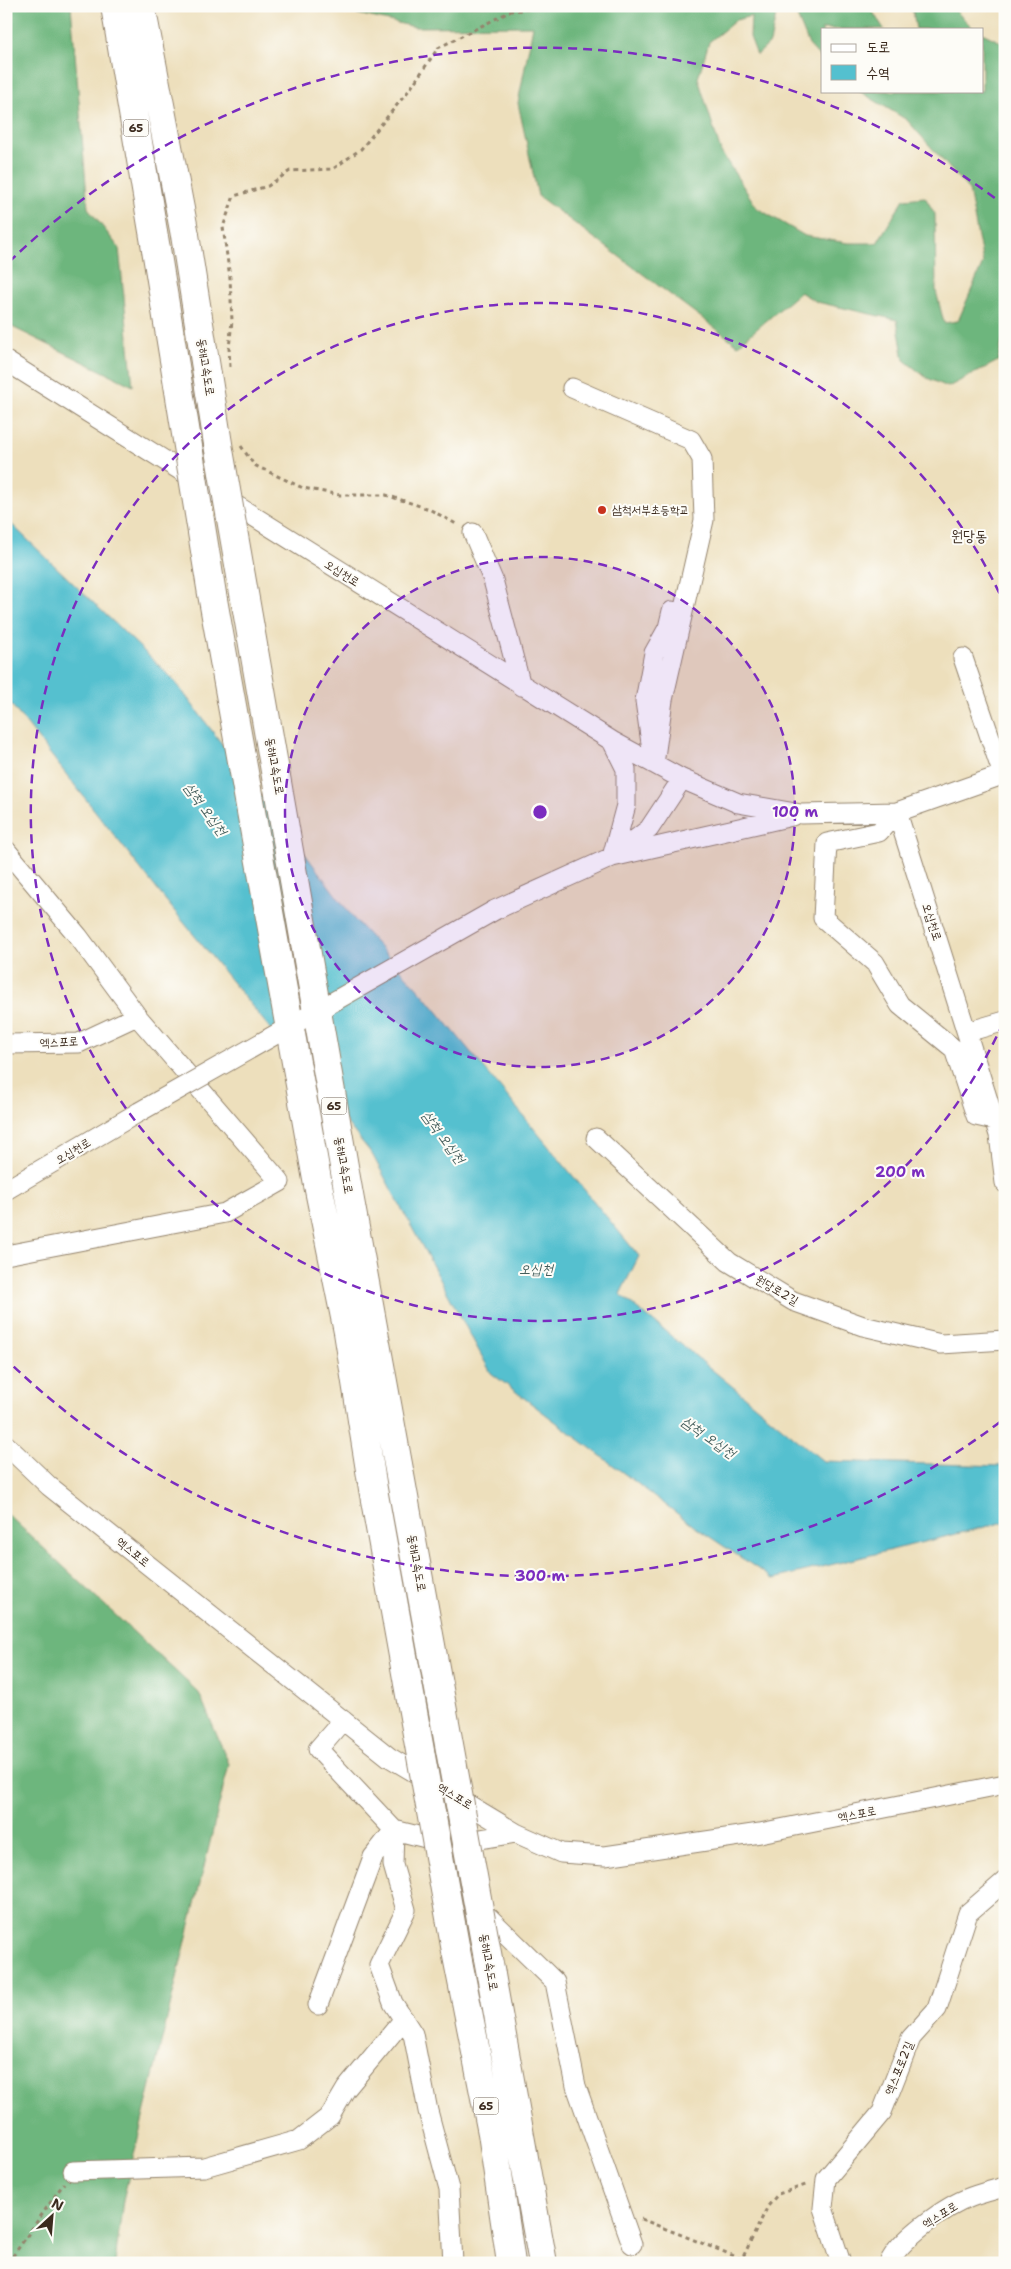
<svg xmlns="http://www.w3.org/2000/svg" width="1011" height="2269" font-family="'Shantell Sans','Poor Story',sans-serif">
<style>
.forest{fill:#6db67d;stroke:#54704e}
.water{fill:#54c0cf;stroke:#487576}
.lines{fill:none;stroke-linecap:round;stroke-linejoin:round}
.minor-casing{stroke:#94846d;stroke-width:21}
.highway-casing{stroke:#94846d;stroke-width:30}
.path{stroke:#94846d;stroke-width:3;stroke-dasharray:4 4;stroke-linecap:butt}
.minor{stroke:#fff;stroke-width:19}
.highway{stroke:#fff;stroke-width:28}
.minor-bridge-casing{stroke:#94846d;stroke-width:21;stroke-linecap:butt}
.highway-bridge-casing{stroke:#94846d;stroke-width:30;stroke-linecap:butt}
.minor-bridge{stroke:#fff;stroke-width:19}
.highway-bridge{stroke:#fff;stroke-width:28}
.ring{fill:none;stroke:#7b2cbf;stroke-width:2.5;stroke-dasharray:9 6}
.poi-dot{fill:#c8321e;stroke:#fdfcf7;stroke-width:2}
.labels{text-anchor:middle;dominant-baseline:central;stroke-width:4;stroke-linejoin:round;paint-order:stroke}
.shield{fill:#fdfcf7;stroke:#75695f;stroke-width:1}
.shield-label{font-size:11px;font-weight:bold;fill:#3b2a1e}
.street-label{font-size:12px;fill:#3b2a1e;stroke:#fdfcf7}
.poi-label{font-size:12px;fill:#3b2a1e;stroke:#fdfcf7;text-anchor:start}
.water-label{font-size:14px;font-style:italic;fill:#445e5c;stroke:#fdfcf7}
.quarter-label{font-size:15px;fill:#3b2a1e;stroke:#fdfcf7}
.centre{fill:#7b2cbf;stroke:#fdfcf7;stroke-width:2.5}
.ring-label{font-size:15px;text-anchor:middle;font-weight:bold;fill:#7b2cbf;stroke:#fdfcf7;stroke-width:4;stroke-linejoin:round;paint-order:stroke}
</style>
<rect width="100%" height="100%" fill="#fdfcf7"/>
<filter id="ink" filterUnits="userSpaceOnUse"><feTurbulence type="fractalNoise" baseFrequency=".02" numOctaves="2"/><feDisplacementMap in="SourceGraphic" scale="10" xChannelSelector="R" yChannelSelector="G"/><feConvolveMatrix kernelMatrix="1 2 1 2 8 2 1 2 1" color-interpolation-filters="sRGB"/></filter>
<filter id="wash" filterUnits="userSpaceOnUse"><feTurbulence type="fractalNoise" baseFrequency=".0096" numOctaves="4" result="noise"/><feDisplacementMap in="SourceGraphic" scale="20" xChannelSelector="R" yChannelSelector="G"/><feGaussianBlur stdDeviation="1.12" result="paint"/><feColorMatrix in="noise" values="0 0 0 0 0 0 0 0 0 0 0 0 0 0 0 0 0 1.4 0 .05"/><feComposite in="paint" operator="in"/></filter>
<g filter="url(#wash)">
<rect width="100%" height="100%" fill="#eddfbc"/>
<path class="forest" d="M 6,6 L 71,6 L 88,208 L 119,248 L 133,386 L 6,324 Z
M 323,6 L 869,6 L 884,29 L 822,29 L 822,59 L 809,45 L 794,9 L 776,15 L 770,43 L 757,55 L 750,37 L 751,16 L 736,20 L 709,42 L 698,78 L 721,152 L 757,208 L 805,236 L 848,243 L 877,243 L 904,199 L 925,197 L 935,214 L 936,291 L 944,323 L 958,321 L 983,263 L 969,190 L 907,120 L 859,91 L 982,91 L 982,33 L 1005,44 L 1005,328 L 998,361 L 948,387 L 927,378 L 904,360 L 897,320 L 817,302 L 800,292 L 738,345 L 538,196 L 518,103 L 533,26 L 415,27 Z
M 912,6 L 951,6 L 974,29 L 916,29 Z
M 6,1513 L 199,1693 L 229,1764 L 123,2200 L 115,2263 L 6,2263 Z"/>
<path class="water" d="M 6,519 L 173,679 L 354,919 L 422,993 L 639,1256 L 620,1294 L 823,1461 L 1005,1466 L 1005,1522 L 773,1579 L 695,1527 L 491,1373 L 372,1154 L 159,892 L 6,698 Z"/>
</g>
<g filter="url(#ink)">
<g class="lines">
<defs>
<path id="minor" d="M 6,361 L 612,741 L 682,779 L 738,803 L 801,814 L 897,812 L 1005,774
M 572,388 L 691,440 L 702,459 L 704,520 L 663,700 L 654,764
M 473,533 L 493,580 L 521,686
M 963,658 L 1003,775
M 612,741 L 626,769 L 626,805 L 612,857 L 792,816
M 651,743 L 645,701 L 654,653 L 668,628 L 672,611
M 897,812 L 879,832 L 827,843 L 823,918 L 875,963 L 900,1005 L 954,1049 L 976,1116 L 994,1120 L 1005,1117
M 897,812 L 999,1135 L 1005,1183
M 6,850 L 78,936 L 137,1016 L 280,1182 L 225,1213 L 6,1255
M 495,910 L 612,857 L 649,829 L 682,779
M 967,1032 L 1005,1021
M 6,1044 L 79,1043 L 137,1016
M 596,1138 L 729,1262 L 793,1301 L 863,1326 L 941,1344 L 1005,1340
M 6,1190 L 139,1112
M 6,1445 L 49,1486 L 389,1757 L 516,1833 L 561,1853 L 605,1856 L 760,1833 L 1005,1784
M 343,1720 L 318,1749 L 394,1830 L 450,1844 L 516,1833
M 394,1830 L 393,1865 L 406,1910 L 379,1965 L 393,2003 L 413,2034 L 428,2111 L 449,2189 L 453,2263
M 450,1844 L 463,1892 L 555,1982 L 576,2086 L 632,2244
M 318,2005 L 373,1857 L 394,1830
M 73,2171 L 204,2167 L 299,2140 L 330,2116 L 346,2089 L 404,2019
M 841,2263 L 823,2208 L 826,2179 L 882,2112 L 911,2038 L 937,2009 L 968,1913 L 1005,1881
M 889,2263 C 900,2239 946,2206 971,2197 C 982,2193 993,2190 1005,2187"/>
<path id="highway" d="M 115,6 L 156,249
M 141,6 L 185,235
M 456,1951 L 492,2133 L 511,2263
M 491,1975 L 543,2263"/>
</defs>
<use href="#minor" class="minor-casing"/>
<use href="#highway" class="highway-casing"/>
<path class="path" d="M 230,367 L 229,348 L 232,321 L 230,278 L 223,227 L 234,196 L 268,186 L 290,171 L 333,169 L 361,149 L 410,89 L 438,48 L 511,11 L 560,6
M 241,446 L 254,465 L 303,488 L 340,495 L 386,495 L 429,509 L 458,525
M 641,2219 L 742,2259 L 768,2206 L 778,2194 L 809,2184
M 8,2263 L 64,2183"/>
<use href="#minor" class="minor"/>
<use href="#highway" class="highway"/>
<defs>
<path id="minor-bridge" d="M 139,1112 L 495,910"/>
<path id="highway-bridge" d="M 185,235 L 219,450 L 349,1195 L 491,1975
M 156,249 L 212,594 L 318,1185 L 348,1332 L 373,1489 L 456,1951"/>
</defs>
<use href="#minor-bridge" class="minor-bridge-casing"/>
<use href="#highway-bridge" class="highway-bridge-casing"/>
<use href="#minor-bridge" class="minor-bridge"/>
<use href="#highway-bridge" class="highway-bridge"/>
</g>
</g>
<circle cx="540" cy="812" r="255" fill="#7b2cbf" fill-opacity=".12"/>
<g class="ring">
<circle cx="540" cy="812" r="255"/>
<path d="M1003 1023A509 509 0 1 1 1003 601"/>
<path d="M1000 1422A764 764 0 0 1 9 1362M9 262A764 764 0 0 1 1000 202"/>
</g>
<circle class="poi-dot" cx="602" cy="510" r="5"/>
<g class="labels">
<g class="shield">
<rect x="123.5" y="119.5" width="25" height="17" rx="4"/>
<rect x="321.5" y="1097.5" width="25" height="17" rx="4"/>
<rect x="473.5" y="2097.5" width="25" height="17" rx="4"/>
</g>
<g class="shield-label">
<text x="136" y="128">65</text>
<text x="334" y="1106">65</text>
<text x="486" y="2106">65</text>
</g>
<g class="street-label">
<text transform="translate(206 367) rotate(81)">동해고속도로</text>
<text transform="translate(342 573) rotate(32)">오십천로</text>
<text transform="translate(275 766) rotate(80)">동해고속도로</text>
<text transform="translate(932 922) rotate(72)">오십천로</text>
<text transform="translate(59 1042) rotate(-3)">엑스포로</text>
<text transform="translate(73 1151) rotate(-31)">오십천로</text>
<text transform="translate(344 1165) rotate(80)">동해고속도로</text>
<text transform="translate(777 1290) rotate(30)">원당로2길</text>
<text transform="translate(133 1552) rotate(39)">엑스포로</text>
<text transform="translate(417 1563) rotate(80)">동해고속도로</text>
<text transform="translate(455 1796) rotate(31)">엑스포로</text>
<text transform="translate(857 1814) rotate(-11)">엑스포로</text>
<text transform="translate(489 1962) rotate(80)">동해고속도로</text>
<text transform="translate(899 2068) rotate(-68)">엑스포로2길</text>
<text transform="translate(940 2215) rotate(-32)">엑스포로</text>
</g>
<g class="poi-label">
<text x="612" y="510">삼척서부초등학교</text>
</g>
<g class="water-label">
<text transform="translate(206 809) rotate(54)">삼척 오십천</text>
<text transform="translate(444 1137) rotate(54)">삼척 오십천</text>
<text x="536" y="1269">오십천</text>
<text transform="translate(709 1437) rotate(35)">삼척 오십천</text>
</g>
<g class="quarter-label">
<text x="969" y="536">원당동</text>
</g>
</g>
<circle cx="540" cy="812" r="8" class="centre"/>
<g class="ring-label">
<text x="795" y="817">100 m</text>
<text x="900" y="1177">200 m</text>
<text x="540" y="1581">300 m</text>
</g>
<rect width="1011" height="2269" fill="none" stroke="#fdfcf7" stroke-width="25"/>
<rect x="821" y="28" width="162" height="65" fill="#fdfcf7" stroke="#afa8a0"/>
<rect x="831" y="44" width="25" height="8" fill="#ffffff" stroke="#afa8a0"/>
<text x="866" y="52" font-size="15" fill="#3b2a1e">도로</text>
<rect x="831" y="65" width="25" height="15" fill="#54c0cf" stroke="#afa8a0"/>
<text x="866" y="78" font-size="15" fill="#3b2a1e">수역</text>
<g transform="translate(52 2216) rotate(26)" stroke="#fdfcf7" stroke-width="4" paint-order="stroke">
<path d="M0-4L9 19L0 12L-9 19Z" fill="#3b2a1e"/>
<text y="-8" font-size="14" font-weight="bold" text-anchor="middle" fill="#3b2a1e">N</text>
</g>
</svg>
